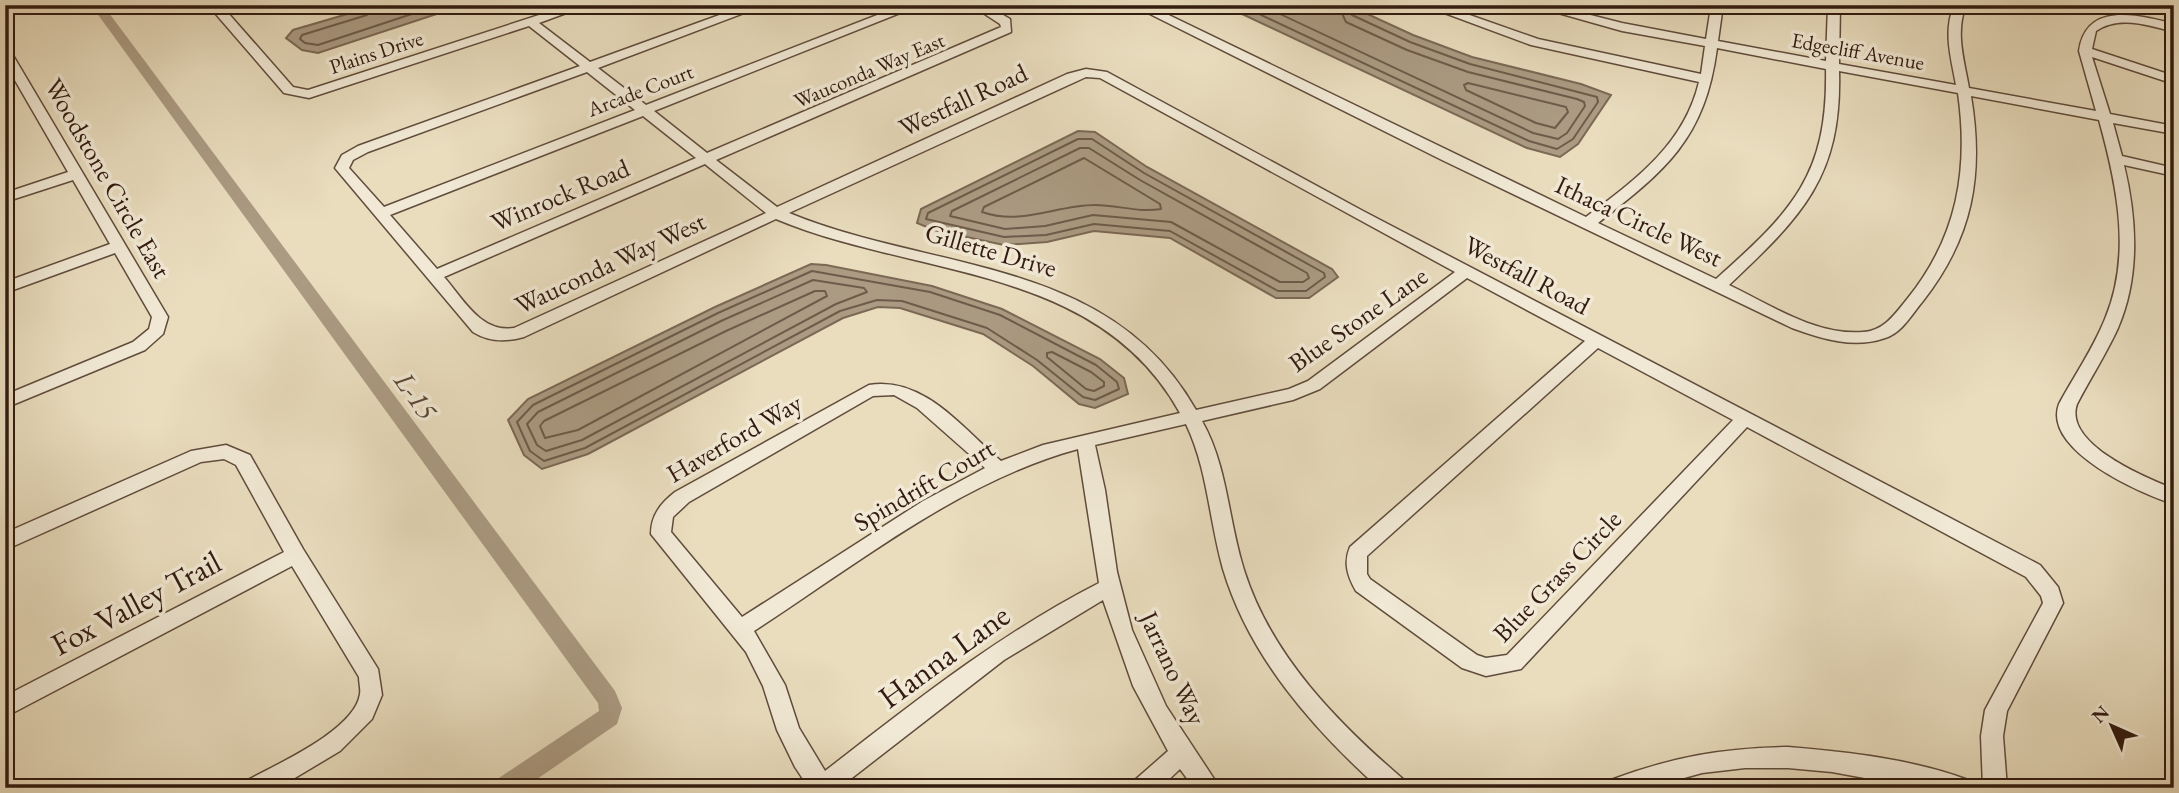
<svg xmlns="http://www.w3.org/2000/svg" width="2179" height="793" font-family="'EB Garamond',serif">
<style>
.water{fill:#ab9b83;stroke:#7b6855;stroke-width:2}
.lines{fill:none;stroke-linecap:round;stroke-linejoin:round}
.shore{stroke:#6e5b4a;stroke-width:2}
.canal{fill:#ab9b83;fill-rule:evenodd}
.minor-casing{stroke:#604c3c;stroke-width:3}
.minor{fill:#f1e9d5;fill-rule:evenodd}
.labels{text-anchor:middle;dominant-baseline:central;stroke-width:7;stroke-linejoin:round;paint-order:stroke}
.far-street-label{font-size:21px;fill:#321b10;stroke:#f1e9d5}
.street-label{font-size:26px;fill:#321b10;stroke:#f1e9d5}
.water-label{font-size:28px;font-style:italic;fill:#5c4838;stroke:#f1e9d5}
.near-street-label{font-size:32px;fill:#321b10;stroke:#f1e9d5}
</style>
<rect width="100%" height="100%" fill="#e9ddbe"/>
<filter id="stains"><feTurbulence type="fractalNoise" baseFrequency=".00286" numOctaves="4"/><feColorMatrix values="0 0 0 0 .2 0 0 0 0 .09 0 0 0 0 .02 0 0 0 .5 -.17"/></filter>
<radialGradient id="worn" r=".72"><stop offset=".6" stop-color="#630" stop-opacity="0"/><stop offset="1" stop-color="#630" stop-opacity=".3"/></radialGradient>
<path class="water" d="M 378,5 L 464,5 L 318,53 L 302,50 L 286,38 L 293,30 Z
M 1223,5 L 1348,5 L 1413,35 L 1472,57 L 1581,84 L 1611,95 L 1578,144 L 1560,157 L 1527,148 Z
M 1078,131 L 1095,132 L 1147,167 L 1332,269 L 1338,277 L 1309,298 L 1276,298 L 1170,238 L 1094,231 L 1047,242 L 1004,245 L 934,230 L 917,223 L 921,209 Z
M 811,264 L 826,265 L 932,286 L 1002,309 L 1100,359 L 1124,378 L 1128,394 L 1095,408 L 1079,404 L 1033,366 L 983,334 L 900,308 L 878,307 L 843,318 L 588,454 L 542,469 L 524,455 L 508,420 L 528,399 L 715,307 Z"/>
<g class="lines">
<path class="shore" d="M 373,5 L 367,15 L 302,35 L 300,39 L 305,43 L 318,45 L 439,5
M 1240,5 L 1529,141 L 1557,149 L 1573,139 L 1598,102 L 1597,97 L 1470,64 L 1410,42 L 1352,15 L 1347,5
M 1261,5 L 1533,133 L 1558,139 L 1567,133 L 1585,106 L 1584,102 L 1577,99 L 1468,72 L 1407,50 L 1346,22 L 1338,5
M 1468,83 L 1566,107 L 1568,112 L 1555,128 L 1536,123 L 1466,90 L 1464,85 Z
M 1078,139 L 1092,139 L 1144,173 L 1324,273 L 1325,277 L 1306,291 L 1278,291 L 1170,231 L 1094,224 L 1046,235 L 1004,237 L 926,219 L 928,213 Z
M 1080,148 L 1089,148 L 1140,180 L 1307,273 L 1309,278 L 1303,282 L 1280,282 L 1171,222 L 1093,215 L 1045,226 L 1005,229 L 950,216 L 952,211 Z
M 1084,158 L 1160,204 L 1161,209 C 1139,213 1118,205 1095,205 C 1056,205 1022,226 982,212 L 984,207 Z
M 812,271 L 930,292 L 1000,315 L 1096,365 L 1117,382 L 1119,389 L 1095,400 L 1083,397 L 1037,360 L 987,328 L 902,301 L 877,300 L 840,311 L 585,448 L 544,461 L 530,451 L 517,422 L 533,405 L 718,313 Z
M 813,280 L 864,288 L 867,292 L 836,304 L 582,440 L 546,451 L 537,445 L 527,424 L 538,412 L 721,321 Z
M 815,291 L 825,291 L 827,296 L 578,430 L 545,438 L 540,426 L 544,421 L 726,331 Z
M 1052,352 L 1091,372 L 1104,382 L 1104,386 L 1094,391 L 1086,389 L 1047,357 L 1047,353 Z"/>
<path class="canal" d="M 91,5 L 103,5 L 615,691 L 622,708 L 617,724 L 524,788 L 492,788 L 496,780 L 599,711 L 598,703 Z"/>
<defs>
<path id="minor" d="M 208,5 L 223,8 L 251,5 L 228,13 L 293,87 L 308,90 L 570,5 L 588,5 L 539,23 L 590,62 L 747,5 L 765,5 L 598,68 L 646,105 L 903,5 L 920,5 L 654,111 L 707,153 L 1001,27 L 1000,24 L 971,5 L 986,5 L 1010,19 L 1011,32 L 716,160 L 777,207 L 1067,74 L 1086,69 L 1107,72 L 1363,211 L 2040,565 L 2058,587 L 2063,603 L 2007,711 L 2003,736 L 2007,788 L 1983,788 L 1981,736 L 1985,710 L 2043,603 L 2041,596 L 2026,577 L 1747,427 L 1521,669 L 1486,676 L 1462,668 L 1356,591 C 1348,577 1343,563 1350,547 L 1585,341 L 1467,278 L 1320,389 L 1293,400 L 1202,421 C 1228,467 1228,520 1244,570 C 1271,656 1338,723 1404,780 L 1408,788 L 1379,788 C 1312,728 1249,656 1223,569 C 1209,520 1208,470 1186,424 L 1095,445 L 1105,490 L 1117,572 L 1132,630 L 1166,706 L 1220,788 L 1194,788 L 1180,769 L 1160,788 L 1131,788 L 1135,780 L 1168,751 L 1133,686 L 1103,600 L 1004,660 L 839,788 L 809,788 L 795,767 L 777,730 L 763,686 L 746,652 L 651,534 C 651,515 661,503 675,492 L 869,385 C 924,376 963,429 1001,461 L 1043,445 L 1180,413 C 1098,264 914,277 776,219 L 524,337 C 506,342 489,342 473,332 L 335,168 L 342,155 L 358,146 L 580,66 L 529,26 L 309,98 L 284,93 ZM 587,72 L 635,110 L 384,207 L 349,168 L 353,160 L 368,152 ZM 1086,77 L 1100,78 L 1455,272 L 1308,381 L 1289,389 L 1196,410 C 1109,256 931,272 789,213 ZM 643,116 L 696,158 L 437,269 L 390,215 ZM 705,164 L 766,213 L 514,328 C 481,333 464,300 444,277 ZM 1598,348 L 1733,420 L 1507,655 L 1486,658 L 1477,655 L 1370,579 L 1367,574 L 1367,556 ZM 894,395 L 917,408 L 985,468 L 923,501 L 742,617 L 671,532 L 673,517 L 689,502 L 873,396 ZM 1078,449 L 1099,583 C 999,634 913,703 825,771 L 799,728 L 785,685 L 754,631 C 856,565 960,481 1078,449 Z
M 1132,5 L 1148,5 L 1586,217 C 1635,180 1684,145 1699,82 L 1531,45 L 1423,5 L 1441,5 L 1538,39 L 1701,74 L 1705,46 L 1622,31 L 1530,5 L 1551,5 L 1622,23 L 1706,39 L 1710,13 L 1677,5 L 1723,5 L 1718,41 L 1826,61 L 1828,5 L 1840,5 L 1839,64 L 1956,85 C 1951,57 1943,32 1954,5 L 1966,5 C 1955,33 1964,59 1969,88 L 2096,111 L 2079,51 C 2086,1 2138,15 2174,24 L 2174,32 C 2149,25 2119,15 2096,31 L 2092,49 L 2174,76 L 2174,84 L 2092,57 L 2110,114 L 2174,126 L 2174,134 L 2113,123 L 2122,156 L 2174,168 L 2174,176 L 2124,165 C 2137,219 2140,277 2118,328 C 2106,354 2090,379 2077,404 C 2063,444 2146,478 2174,489 L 2174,504 C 2141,494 2042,450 2059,404 C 2074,376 2093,349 2105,319 C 2132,255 2117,185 2099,120 L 1971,96 C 1984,175 1973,237 1923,301 C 1912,314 1902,333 1885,338 C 1854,349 1822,339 1792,328 L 1442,160 ZM 1717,48 L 1826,69 C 1828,176 1792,211 1716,279 L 1598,223 C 1666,170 1705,139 1717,48 ZM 1839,71 L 1958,93 C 1969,170 1957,237 1908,298 C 1895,314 1884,331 1863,332 C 1816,336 1769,304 1729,285 C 1802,216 1842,177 1839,71 Z
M 5,48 L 11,52 L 168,317 L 163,334 L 145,350 L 5,408 L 5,395 L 133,342 L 149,329 L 152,317 L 115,253 L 5,293 L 5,282 L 110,244 L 73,180 L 5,202 L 5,193 L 68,172 L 5,63 Z
M 226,445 L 250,455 L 303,549 L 378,669 L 382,695 L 372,719 L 340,751 L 278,788 L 244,788 L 248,780 C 277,764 355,730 360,694 C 361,689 359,683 359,677 L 292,566 L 5,717 L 5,696 L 284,552 L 236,465 L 224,459 L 201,462 L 5,550 L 5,533 L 191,451 Z
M 1788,747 C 1848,752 1912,759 1968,780 L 1972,788 L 1919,788 L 1832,772 L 1788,768 L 1745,768 L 1702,773 L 1648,788 L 1607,788 L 1611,780 C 1672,757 1723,748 1788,747 Z"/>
</defs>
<use href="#minor" class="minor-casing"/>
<use href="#minor" class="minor"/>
</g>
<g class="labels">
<g class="far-street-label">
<text transform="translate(1858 51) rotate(10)">Edgecliff Avenue</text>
<text transform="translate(376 52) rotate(-18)">Plains Drive</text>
<text transform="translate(869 70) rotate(-23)">Wauconda Way East</text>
<text transform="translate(640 90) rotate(-21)">Arcade Court</text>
</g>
<g class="street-label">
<text transform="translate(963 100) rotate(-25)">Westfall Road</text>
<text transform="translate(108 178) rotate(60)">Woodstone Circle East</text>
<text transform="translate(560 195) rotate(-23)">Winrock Road</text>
<text transform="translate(1639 221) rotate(25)">Ithaca Circle West</text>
<text transform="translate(991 250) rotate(16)">Gillette Drive</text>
<text transform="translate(610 263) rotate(-25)">Wauconda Way West</text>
<text transform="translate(1527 275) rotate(28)">Westfall Road</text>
<text transform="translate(1358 319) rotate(-35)">Blue Stone Lane</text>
<text transform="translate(734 438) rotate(-30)">Haverford Way</text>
<text transform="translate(924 485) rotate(-30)">Spindrift Court</text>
<text transform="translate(1557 576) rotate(-46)">Blue Grass Circle</text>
<text transform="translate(1173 668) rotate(65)">Jarrano Way</text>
</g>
<g class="water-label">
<text transform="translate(416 395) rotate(54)">L-15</text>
</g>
<g class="near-street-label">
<text transform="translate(136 603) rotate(-28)">Fox Valley Trail</text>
<text transform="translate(944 656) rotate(-36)">Hanna Lane</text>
</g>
</g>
<rect width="2179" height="793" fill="none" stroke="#e9ddbe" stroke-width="28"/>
<rect x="7" y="7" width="2165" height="779" fill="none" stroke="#321b10" stroke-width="3.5"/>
<rect x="14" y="14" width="2151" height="765" fill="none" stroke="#321b10" stroke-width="2"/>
<g transform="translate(2112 726) rotate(315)" stroke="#f1e9d5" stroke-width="5" paint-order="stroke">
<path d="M0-5L12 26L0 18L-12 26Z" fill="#321b10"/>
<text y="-10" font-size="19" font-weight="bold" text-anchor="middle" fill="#321b10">N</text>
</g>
<rect width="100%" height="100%" filter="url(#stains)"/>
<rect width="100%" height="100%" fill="url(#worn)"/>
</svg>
